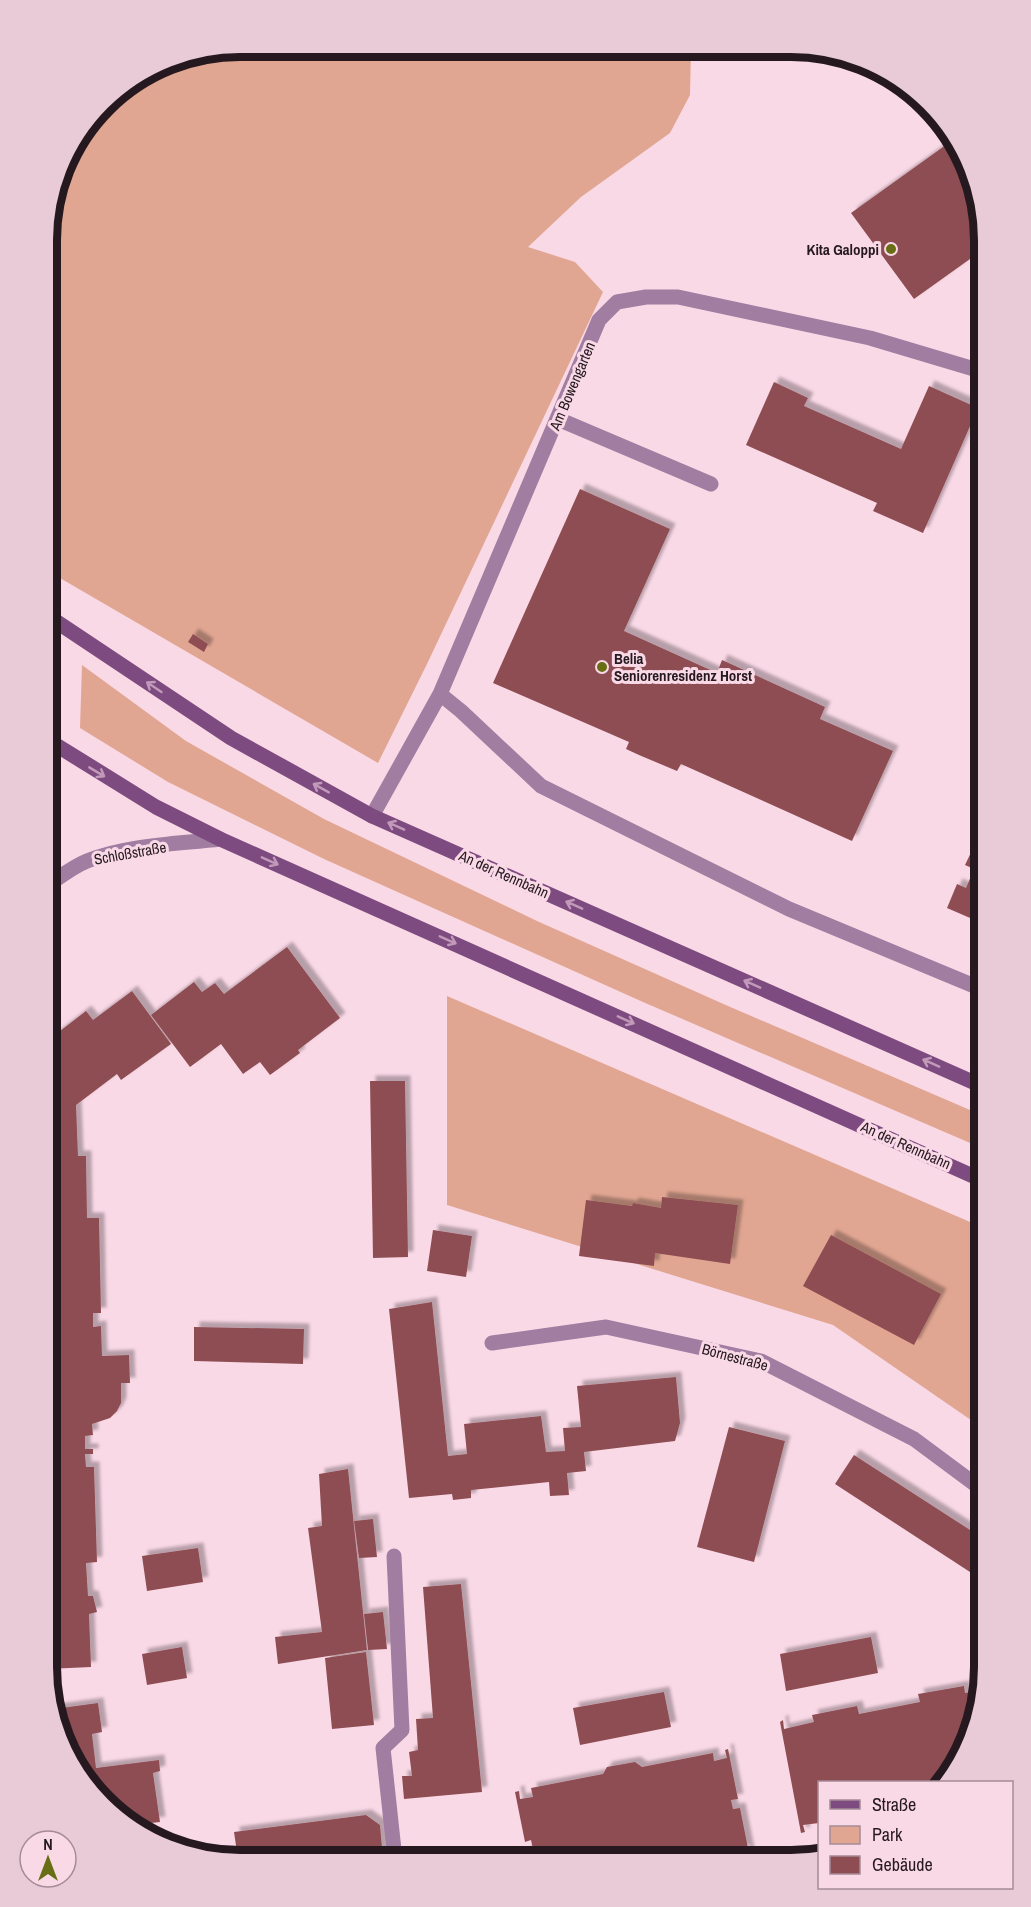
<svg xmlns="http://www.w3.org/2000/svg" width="1031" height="1907" font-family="'Archivo Narrow',sans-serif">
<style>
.green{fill:#e1a692}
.building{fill:#8e4d53;filter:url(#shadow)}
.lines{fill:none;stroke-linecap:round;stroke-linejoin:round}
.lane{stroke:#a07da1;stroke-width:15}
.street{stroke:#a07da1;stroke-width:15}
.secondary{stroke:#7d4b80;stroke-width:15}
.oneway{stroke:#c299b9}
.poi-dot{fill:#686e13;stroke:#fad9e7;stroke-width:2}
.labels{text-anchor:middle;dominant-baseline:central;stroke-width:6;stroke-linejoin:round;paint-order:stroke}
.poi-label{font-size:15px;font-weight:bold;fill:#25191f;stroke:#fad9e7;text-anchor:end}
.street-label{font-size:15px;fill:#25191f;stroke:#fad9e7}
.rim{fill:none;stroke:#25191f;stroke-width:8}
</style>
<defs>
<filter id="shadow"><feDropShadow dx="5.5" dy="-5.5" stdDeviation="1.5" flood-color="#0004"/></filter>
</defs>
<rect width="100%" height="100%" fill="#fad9e7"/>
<path class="green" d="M 240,47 L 691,49 L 690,95 L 670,133 L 581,197 L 528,247 L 575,262 L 603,292 L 427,664 L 378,763 L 53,574 L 48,568 L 48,215 L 62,171 L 66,167 L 68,153 L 112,95 L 167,61 Z
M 82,665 L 186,741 L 324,819 L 537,921 L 728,1006 L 984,1116 L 984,1149 L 643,1002 L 324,859 L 168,782 L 80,728 Z
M 447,996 L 984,1228 L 984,1429 L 833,1325 L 447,1205 Z"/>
<path class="building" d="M 950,142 L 974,178 L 984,249 L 914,299 L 851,213 Z
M 774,382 L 808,398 L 804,406 L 901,449 L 929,386 L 978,408 L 923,533 L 873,511 L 877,503 L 746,445 Z
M 580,489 L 670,529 L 624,631 L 717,673 L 722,660 L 825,707 L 820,719 L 893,751 L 852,841 L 681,764 L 677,771 L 639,755 L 626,749 L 629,742 L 493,683 Z
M 193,634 L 208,644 L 204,652 L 188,642 Z
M 977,840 L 984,843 L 984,924 L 947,908 L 957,884 L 966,888 L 974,869 L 965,865 Z
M 287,947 L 340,1018 L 298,1050 L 300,1053 L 270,1075 L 260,1062 L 243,1074 L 221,1044 L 190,1067 L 151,1015 L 194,982 L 202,992 L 215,983 L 224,994 Z
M 132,991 L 171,1044 L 121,1080 L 117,1074 L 76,1105 L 78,1156 L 86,1156 L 87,1218 L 99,1218 L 101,1313 L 93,1313 L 93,1327 L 101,1326 L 102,1356 L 129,1355 L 130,1383 L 121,1383 L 121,1403 L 117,1411 L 110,1418 L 92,1424 L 93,1435 L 85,1436 L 85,1449 L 93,1449 L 93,1454 L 85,1454 L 86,1467 L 94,1467 L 97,1562 L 86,1563 L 88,1596 L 93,1596 L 97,1612 L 89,1614 L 91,1667 L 47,1669 L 47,1041 L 86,1011 L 93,1020 Z
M 370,1081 L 405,1081 L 408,1257 L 373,1258 Z
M 662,1197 L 738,1205 L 730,1264 L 655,1253 L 654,1266 L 579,1256 L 586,1200 L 632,1206 L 633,1203 L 661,1208 Z
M 433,1230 L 472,1236 L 466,1277 L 427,1271 Z
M 831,1235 L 941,1294 L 914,1345 L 803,1286 Z
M 432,1302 L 448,1456 L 467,1454 L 464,1424 L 541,1416 L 546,1452 L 565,1451 L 563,1428 L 581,1427 L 577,1386 L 676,1377 L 680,1423 L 675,1441 L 584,1452 L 586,1471 L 567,1473 L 569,1495 L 550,1496 L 549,1482 L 471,1490 L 471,1498 L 453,1500 L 452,1494 L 409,1498 L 389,1309 Z
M 194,1327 L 304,1329 L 303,1364 L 194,1361 Z
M 984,1365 L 984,1383 L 976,1378 Z
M 729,1427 L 785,1441 L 754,1562 L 697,1547 Z
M 854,1455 L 984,1539 L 984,1550 L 970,1572 L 835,1484 Z
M 348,1469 L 367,1650 L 278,1664 L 275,1637 L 322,1632 L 308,1528 L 322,1526 L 319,1474 Z
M 373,1519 L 377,1557 L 359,1558 L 354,1521 Z
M 198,1548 L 203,1582 L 147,1591 L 142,1556 Z
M 984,1566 L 984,1587 L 974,1581 Z
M 461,1584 L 482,1792 L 404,1799 L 402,1776 L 412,1776 L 409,1752 L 418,1750 L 416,1719 L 433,1718 L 423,1587 Z
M 984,1599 L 984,1622 L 974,1615 Z
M 383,1612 L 387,1649 L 368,1650 L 364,1614 Z
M 871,1637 L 878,1673 L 786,1691 L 780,1654 Z
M 182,1647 L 187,1678 L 147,1685 L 142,1654 Z
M 366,1652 L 374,1725 L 332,1729 L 325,1658 Z
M 964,1686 L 965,1693 L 982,1690 L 970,1740 L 946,1782 L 819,1782 L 819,1823 L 803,1825 L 805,1832 L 801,1833 L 780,1722 L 783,1720 L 784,1729 L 814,1722 L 812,1715 L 857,1706 L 859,1714 L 920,1702 L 918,1694 Z
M 664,1692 L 671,1727 L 580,1745 L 573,1708 Z
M 98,1703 L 102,1732 L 92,1734 L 96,1768 L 159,1760 L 160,1771 L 153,1773 L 160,1822 L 133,1825 L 113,1813 L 57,1729 L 54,1709 Z
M 728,1749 L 738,1799 L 731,1800 L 733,1809 L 740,1808 L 750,1858 L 745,1858 L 744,1850 L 729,1853 L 731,1860 L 700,1860 L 700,1858 L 691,1860 L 528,1860 L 526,1850 L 533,1849 L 531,1840 L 525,1842 L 515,1792 L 519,1791 L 520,1799 L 533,1797 L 531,1788 L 603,1774 L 607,1767 L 635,1762 L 642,1767 L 713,1753 L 714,1761 L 727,1758 L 725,1750 Z
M 366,1815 L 380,1825 L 383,1859 L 238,1859 L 234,1832 Z"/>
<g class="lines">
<path class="lane" d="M 558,419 L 711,484
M 394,1556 L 402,1730 L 383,1748 L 395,1859"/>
<path class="street" d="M 440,694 L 461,711 L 541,786 L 789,909 L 984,990
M 372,816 L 440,694 L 599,320 L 617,302 L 646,297 L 678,297 L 870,338 L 984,372
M 47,886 C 60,877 72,867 87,861 C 126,845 178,844 220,839
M 492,1343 L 606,1327 L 761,1361 L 914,1439 L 984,1491"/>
<path class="secondary" d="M 48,616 L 231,738 L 372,816 L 984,1087
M 48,740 L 156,807 L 220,839 L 984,1181"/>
</g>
<defs><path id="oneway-shaft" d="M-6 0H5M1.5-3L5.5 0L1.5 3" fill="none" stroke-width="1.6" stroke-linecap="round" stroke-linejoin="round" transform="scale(1.5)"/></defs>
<g class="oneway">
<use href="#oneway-shaft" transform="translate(154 687) rotate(-146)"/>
<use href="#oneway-shaft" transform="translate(97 772) rotate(31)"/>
<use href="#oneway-shaft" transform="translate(321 788) rotate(-151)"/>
<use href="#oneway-shaft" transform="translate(396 826) rotate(-156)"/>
<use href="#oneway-shaft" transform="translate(270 861) rotate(24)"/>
<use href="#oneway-shaft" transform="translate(574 905) rotate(-156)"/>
<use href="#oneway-shaft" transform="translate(448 940) rotate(24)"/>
<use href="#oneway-shaft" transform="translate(752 984) rotate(-156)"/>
<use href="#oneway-shaft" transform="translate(626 1020) rotate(24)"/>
<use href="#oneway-shaft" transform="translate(931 1063) rotate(-156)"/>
</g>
<g class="poi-dot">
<circle cx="891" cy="249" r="6"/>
<circle cx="602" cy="667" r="6"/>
</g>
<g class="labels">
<g class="poi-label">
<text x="879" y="249">Kita Galoppi</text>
<text x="614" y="658" text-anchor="start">Belia<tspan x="614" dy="17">Seniorenresidenz Horst</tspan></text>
</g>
<g class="street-label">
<text transform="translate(572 386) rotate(-67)">Am Bowengarten</text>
<text transform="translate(130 853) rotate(-10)">Schloßstraße</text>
<text transform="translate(504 874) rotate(24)">An der Rennbahn</text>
<text transform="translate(906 1145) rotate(24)">An der Rennbahn</text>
<text transform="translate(735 1357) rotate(15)">Börnestraße</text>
</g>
</g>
<path d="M0 0H1031V1907H0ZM240 57H791A183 183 0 0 1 974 240V1667A183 183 0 0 1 791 1850H240A183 183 0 0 1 57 1667V240A183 183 0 0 1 240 57Z" fill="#e9cad7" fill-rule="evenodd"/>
<path class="rim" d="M240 57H791A183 183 0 0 1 974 240V1667A183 183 0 0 1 791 1850H240A183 183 0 0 1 57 1667V240A183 183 0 0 1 240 57Z"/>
<rect x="818" y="1781" width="195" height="108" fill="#fad9e7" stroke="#a58c97" stroke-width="1.5"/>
<rect x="830" y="1800" width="30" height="9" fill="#7d4b80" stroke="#a58c97" stroke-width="1.5"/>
<text x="872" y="1811" font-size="18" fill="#25191f">Straße</text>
<rect x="830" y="1826" width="30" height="18" fill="#e1a692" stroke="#a58c97" stroke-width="1.5"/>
<text x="872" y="1841" font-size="18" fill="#25191f">Park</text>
<rect x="830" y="1856" width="30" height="18" fill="#8e4d53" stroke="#a58c97" stroke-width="1.5"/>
<text x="872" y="1871" font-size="18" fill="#25191f">Gebäude</text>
<g transform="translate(48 1859)"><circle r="28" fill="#fad9e7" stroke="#a58c97" stroke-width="1.5"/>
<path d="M0-4.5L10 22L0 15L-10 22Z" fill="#686e13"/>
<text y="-9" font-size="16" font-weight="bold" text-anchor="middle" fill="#25191f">N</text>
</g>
</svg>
